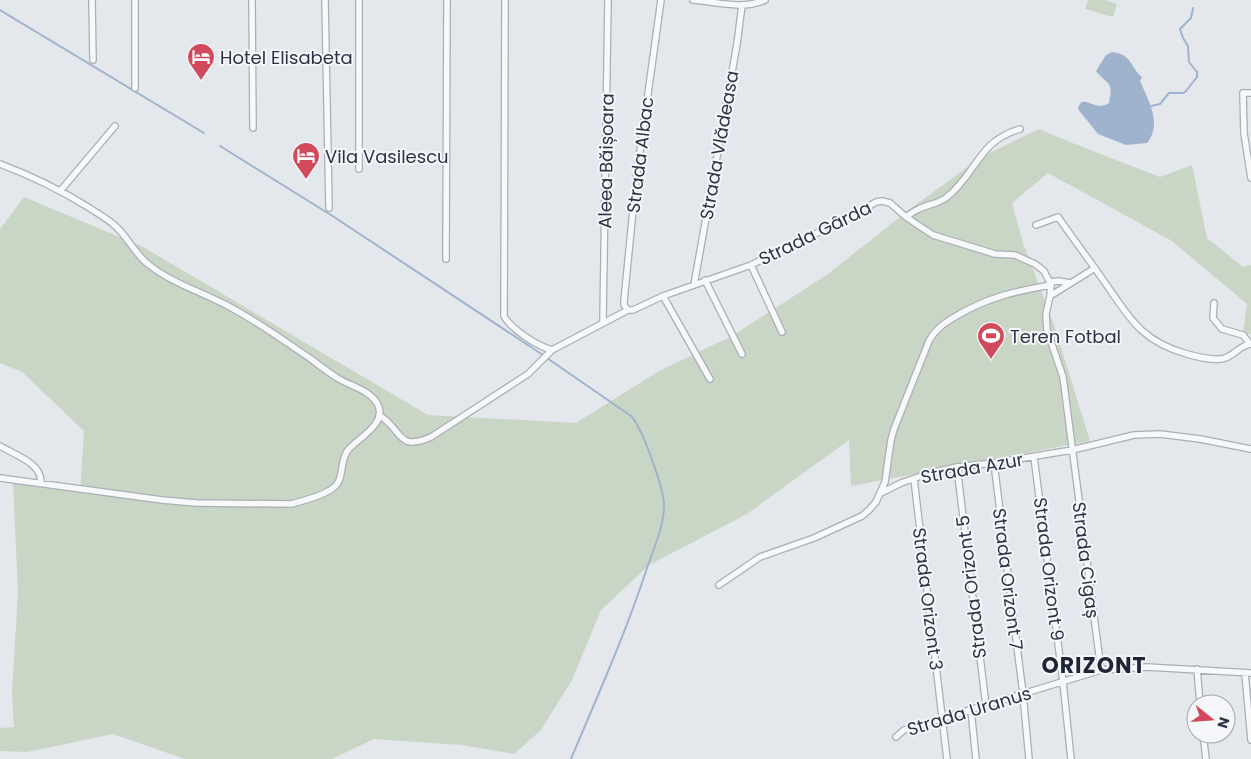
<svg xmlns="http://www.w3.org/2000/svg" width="1251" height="759" font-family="Poppins,sans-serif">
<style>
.green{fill:#c9d6c5}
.water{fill:#9fb4cc}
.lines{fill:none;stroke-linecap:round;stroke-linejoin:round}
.stream{stroke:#9fb4cc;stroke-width:2}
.minor-casing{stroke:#a9aeb7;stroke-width:8}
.minor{stroke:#f7f8fa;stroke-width:5.5}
.labels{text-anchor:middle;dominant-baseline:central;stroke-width:4;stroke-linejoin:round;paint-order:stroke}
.poi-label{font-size:18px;fill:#2b3445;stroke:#f4f6f9;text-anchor:start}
.street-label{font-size:18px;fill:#2b3445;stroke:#f4f6f9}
.district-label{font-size:22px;font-weight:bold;letter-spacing:1px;fill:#1d2536;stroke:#f4f6f9}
</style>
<rect width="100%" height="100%" fill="#e4e7ec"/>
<path class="green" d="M 1088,0 L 1105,0 L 1117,4 L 1113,17 L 1085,9 Z
M 1039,129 L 1080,146 L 1160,177 L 1192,165 L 1207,238 L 1243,267 L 1251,265 L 1251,334 L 1243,333 L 1247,304 L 1172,241 L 1048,173 L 1012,203 L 1023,243 L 1054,325 L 1090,441 L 851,486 L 849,440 L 747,514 L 649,565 L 601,610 L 572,680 L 541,730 L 514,754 L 461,745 L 374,739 L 332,759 L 185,759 L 113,734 L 27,752 L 0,751 L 0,728 L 14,727 L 12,692 L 18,593 L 13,482 L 80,491 L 84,431 L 22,372 L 0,363 L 0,229 L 24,197 L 143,247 L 428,415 L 576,423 L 659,371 L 732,336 L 828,274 L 906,212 L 981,157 Z"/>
<path class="water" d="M 1112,52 C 1132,54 1130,67 1142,77 L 1140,81 C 1148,100 1163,124 1147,143 L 1126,145 L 1098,134 L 1078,109 C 1082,91 1095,113 1109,103 C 1114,80 1107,85 1096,71 L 1106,55 Z"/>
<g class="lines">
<path class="stream" d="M 0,10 L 204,133
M 1151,106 L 1160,104 L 1169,93 L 1183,93 L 1186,91 L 1197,77 L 1197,72 L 1189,62 L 1188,46 L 1183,38 L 1180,29 L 1191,18 L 1193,8
M 220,146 L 331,215 L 543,355
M 547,358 L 631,416 C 642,427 664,489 664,505 C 664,527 653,550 646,571 C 625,635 597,697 571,759"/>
<defs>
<path id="minor" d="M 92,0 L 93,60
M 135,0 L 135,88
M 252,0 L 253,128
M 325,0 L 329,208
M 359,0 L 359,169
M 505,0 L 504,316 C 511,329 537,346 552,350
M 693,0 C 716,2 743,10 765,0
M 1251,93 L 1243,93 L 1244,133 L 1251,178
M 0,164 C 32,176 59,189 88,207 C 97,213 106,218 113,224 C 127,235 134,253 148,264 C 171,283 202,292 228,306 C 257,321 284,341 311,359 C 320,366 329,373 339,379 C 351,386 369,390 377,403 C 389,423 358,438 348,450 C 339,461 345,480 333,488 C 323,496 303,501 291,504 L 196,503 L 162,500 L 0,478
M 61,190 L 115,126
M 906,217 C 910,214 914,211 919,209 C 928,204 939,204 947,197 C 977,173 978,141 1020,129
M 1036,225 L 1058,217 C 1072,237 1087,257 1101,277 C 1128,315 1139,341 1187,354 C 1198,357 1209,360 1221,359 C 1233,358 1239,345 1251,344
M 446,259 L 447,0
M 751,265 L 782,332
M 705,280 L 742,354
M 1050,282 L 1059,281 L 1070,283
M 694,285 L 737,44 L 742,5
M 663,296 L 710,379
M 1050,296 L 1095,268
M 1214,303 L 1213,318 L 1222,329 L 1243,335 L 1250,344
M 628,310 L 624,305 L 624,301 L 636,180 L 661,0
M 603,321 L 608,0
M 552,350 L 628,310 L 633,310 L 663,296 L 751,265 L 856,214 L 876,202 L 882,201 L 890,203 L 906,217 L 933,235 L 995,254 L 1015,255 L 1035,264 L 1044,271 L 1051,285 L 1050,296 L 1046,314 L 1047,330 L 1063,377 L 1101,670
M 379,415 C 403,430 397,452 431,437 L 528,374 L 552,350
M 0,446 C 15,455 42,463 41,483
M 1034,457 L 1063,682 L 1071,759
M 994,463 L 1023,694 L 1029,759
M 957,467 L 986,706
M 914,479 L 947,759
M 881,493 L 901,483 L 927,474 L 957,467 L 994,463 L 1072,450 L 1134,435 L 1160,434 L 1200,439 L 1251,449
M 719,585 L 760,557 L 814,538 L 862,516 L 869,510 L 876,502 L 885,482 L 891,440 L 894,429 L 929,341 C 936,328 946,322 958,315 C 989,297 1016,291 1051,285
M 1197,669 L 1200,704
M 1245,673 L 1251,740
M 971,710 L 976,759
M 1203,734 L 1206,759
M 896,737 L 904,730 L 1101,670 L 1147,667 L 1251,673"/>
</defs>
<use href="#minor" class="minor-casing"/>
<use href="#minor" class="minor"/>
</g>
<defs>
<symbol id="hotel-pin" viewBox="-11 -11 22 30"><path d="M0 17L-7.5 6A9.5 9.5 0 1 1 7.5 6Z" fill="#d1495b" stroke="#f4f6f9"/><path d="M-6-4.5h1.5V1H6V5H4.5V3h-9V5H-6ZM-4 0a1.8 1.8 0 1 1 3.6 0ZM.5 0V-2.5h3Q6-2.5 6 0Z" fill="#fff"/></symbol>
<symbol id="stadium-pin" viewBox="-11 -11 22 30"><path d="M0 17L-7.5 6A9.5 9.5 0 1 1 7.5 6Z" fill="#d1495b" stroke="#f4f6f9"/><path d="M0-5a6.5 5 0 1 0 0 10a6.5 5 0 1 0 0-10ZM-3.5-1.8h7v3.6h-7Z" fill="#fff"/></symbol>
</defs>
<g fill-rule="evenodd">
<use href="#hotel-pin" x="185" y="41" width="32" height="43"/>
<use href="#hotel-pin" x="290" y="140" width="32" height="43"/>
<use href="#stadium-pin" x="975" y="320" width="32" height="43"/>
</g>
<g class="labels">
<g class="poi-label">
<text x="220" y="57">Hotel Elisabeta</text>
<text x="325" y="156">Vila Vasilescu</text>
<text x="1010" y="336">Teren Fotbal</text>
</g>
<g class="street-label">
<text transform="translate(719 145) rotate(-80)">Strada Vlădeasa</text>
<text transform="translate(640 155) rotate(-83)">Strada Albac</text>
<text transform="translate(606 161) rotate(-89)">Aleea Băișoara</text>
<text transform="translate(815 233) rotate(-26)">Strada Gârda</text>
<text transform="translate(972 468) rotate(-10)">Strada Azur</text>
<text transform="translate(1086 560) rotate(83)">Strada Cigaș</text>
<text transform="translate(1049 569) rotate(83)">Strada Orizont 9</text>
<text transform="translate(1008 579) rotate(83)">Strada Orizont 7</text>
<text transform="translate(971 587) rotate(-97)">Strada Orizont 5</text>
<text transform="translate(928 599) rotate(83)">Strada Orizont 3</text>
<text transform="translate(969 711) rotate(-17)">Strada Uranus</text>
</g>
<g class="district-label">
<text x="1094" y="665">ORIZONT</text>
</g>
</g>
<g transform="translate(1211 719) rotate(107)"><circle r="24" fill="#f4f6f9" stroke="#a4a8b1"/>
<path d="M0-4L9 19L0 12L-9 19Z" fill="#d1495b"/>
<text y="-8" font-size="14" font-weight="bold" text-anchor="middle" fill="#2b3445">N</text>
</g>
</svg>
